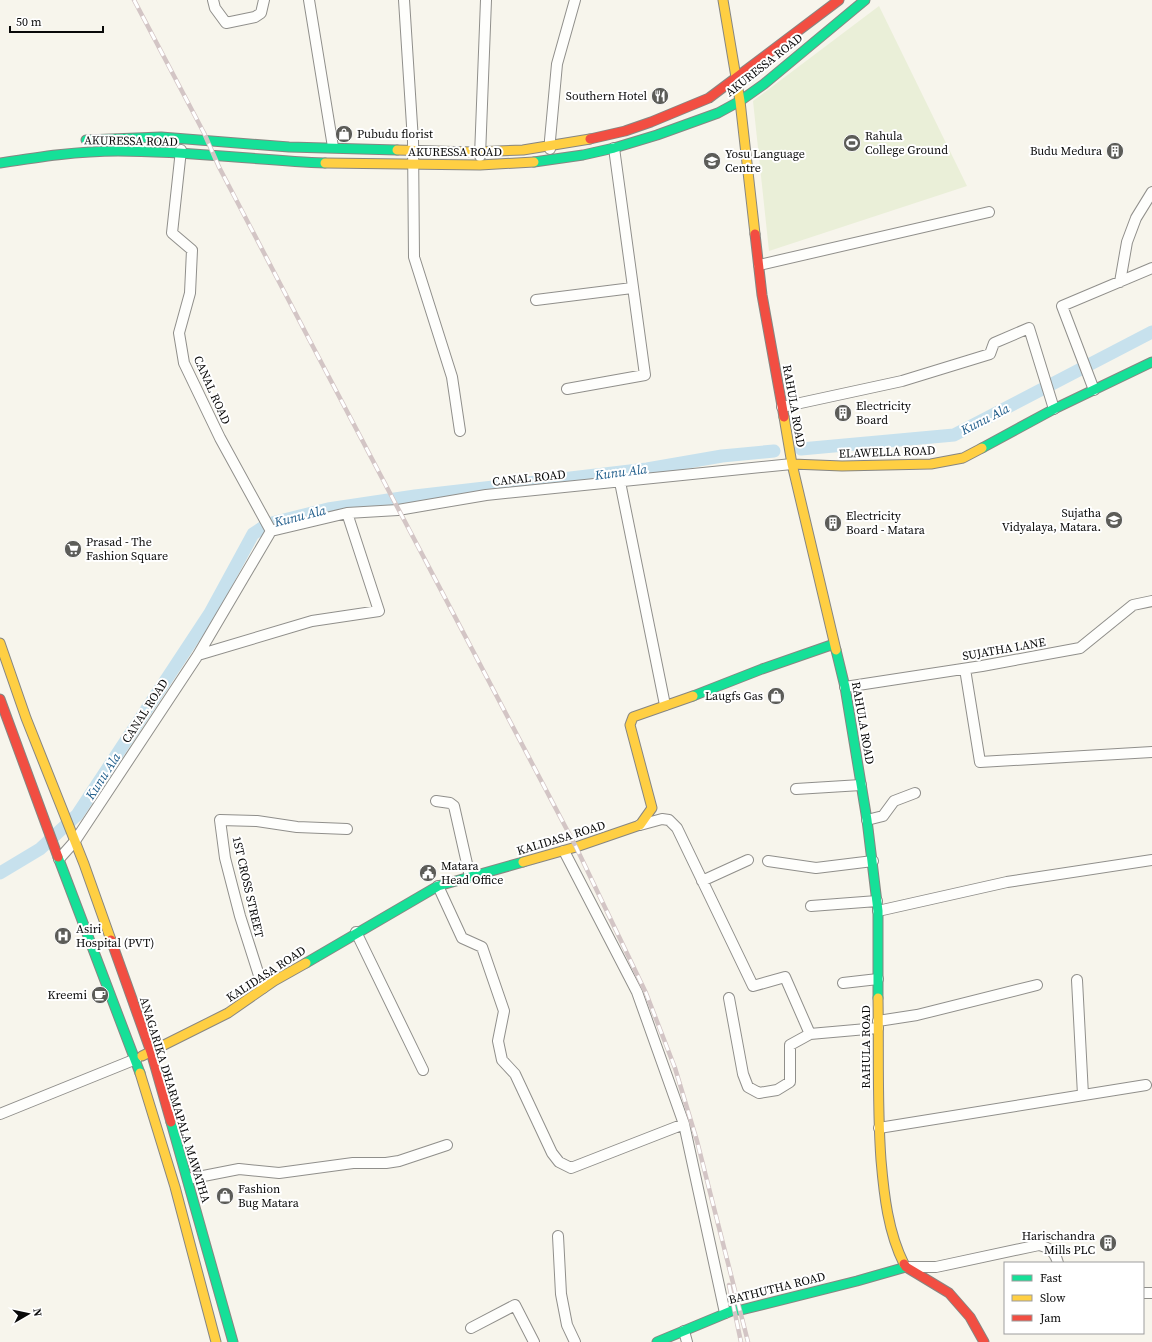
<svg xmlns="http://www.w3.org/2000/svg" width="1152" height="1342" font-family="'Source Serif 4',serif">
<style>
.pitch{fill:#eaefd8}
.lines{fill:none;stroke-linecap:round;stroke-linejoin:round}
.canal{stroke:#c7e1ed;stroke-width:13}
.street-casing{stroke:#908f8b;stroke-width:12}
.fast-casing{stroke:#878682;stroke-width:11}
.slow-casing{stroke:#878682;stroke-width:11}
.jam-casing{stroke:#878682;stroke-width:11}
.street{stroke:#fefefc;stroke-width:10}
.fast{stroke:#16e098;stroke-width:9}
.slow{stroke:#ffcf43;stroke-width:9}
.jam{stroke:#f24e42;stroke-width:9}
.rail-casing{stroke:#d3c5c5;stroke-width:4.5}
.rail{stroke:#fff;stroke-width:3;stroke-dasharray:9;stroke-linecap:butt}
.labels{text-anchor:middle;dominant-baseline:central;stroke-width:4;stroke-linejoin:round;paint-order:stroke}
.street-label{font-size:12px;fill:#090909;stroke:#fff}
.poi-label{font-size:12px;fill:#090909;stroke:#fff;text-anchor:start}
.water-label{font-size:13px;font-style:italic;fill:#225f8c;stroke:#fff}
</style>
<rect width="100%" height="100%" fill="#f7f5ec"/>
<path class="pitch" d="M 879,6 L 967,186 L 769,251 L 753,101 Z"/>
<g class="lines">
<path class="canal" d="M 801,449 L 954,435 L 1152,332
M 0,873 L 40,849 L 77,815 L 210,613 L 253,534 L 268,524 L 328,509 L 415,496 L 647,469 L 722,456 L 774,451"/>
<defs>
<path id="street" d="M 213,0 L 215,8 L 226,23 L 255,17 L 261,13 L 264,0
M 309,0 L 333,147
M 404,0 L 413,141 L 414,257 L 452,377 L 460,431
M 550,149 L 550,140 L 557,64 L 575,0
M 181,150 L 172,233 L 192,250 L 190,293 L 179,333 L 184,363 L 220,438 L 271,531
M 480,156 L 486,0
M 759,265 L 989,212
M 1120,282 L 1127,242 L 1136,218 L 1152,192
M 536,300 L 632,288
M 567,389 L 645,375 L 614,148
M 1094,390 L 1062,306 L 1152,268
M 782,407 L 902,381 L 990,354 L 994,343 L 1029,328 L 1054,409
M 620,482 L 665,705
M 198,655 L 312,621 L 379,611 L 347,513
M 965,669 L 980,762 L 1152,752
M 845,687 L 982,666 L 1080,648 L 1133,605 L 1152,601
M 796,789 L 861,785
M 436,801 L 450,803 L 454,806 L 470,877
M 867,820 L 883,816 L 894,801 L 915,793
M 640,825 L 662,819 L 669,820 L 677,828 L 753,986 L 785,977 L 810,1034 L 878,1028
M 564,851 L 637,992 L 684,1124 L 725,1313
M 59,859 L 75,841 L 198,655 L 271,531 L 347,513 L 398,510 L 486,495 L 792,464
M 768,861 L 816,868 L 873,861
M 702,881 L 748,860
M 438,886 L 462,938 L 482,947 L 504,1011 L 498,1041 L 502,1060 L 515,1074 L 552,1153 L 559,1162 L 571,1168 L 684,1124
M 811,906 L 877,901
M 878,911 L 1007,882 L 1152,860
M 356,932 L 423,1070
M 1077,980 L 1083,1095
M 843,983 L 878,979
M 263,988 L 240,916 L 225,858 L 220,820 L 257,821 L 297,827 L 347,829
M 729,998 L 743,1074 L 748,1087 L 759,1093 L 777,1090 L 790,1082 L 790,1045 L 810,1034
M 878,1021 L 917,1015 L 1037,985
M 0,1114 L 136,1059
M 879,1128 L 1146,1085
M 188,1179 L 239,1169 L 279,1173 L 353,1163 L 386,1163 L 399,1161 L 447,1145
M 558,1236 L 561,1294 L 567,1325 L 575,1342
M 907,1267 L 936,1267 L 1039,1245 C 1050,1248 1055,1252 1058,1263
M 1143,1293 L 1152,1293
M 471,1328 L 515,1305 L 534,1342
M 684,1331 L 687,1342"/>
<path id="fast" d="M 86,140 L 161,137 L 289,147 L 397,150
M 534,162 L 583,155 L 614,148 L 657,135 L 718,113 L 740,101 L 764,84 L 865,0
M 0,163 C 39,157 78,151 118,151 C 187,151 256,160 325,163
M 982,448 L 1054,409 L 1152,362
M 836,650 L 845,687 L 867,820 L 878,911 L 878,998
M 693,696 L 762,669 L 834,644
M 58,857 L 140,1073
M 306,963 L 438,886 L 523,862
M 171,1122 L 233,1342
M 657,1342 L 734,1310 L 741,1310 L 857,1281 L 906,1267"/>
<path id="slow" d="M 723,0 L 740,101 L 755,234
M 397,150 L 473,152 L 523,150 L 590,139
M 325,163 L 480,165 L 534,162
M 784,417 L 792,464 L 836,650
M 792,464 L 842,466 L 931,464 L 963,458 L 982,448
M 0,643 L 26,718 L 84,864 L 111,940
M 523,862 L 576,847 L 640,825 L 652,808 L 630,725 L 633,717 L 693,696
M 878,998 C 879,1052 877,1106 881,1160 C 884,1195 888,1232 904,1264
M 142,1056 L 228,1013 L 274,981 L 306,963
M 140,1073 L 175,1187 L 216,1342"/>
<path id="jam" d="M 590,139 L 625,131 L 651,122 L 709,98 L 839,0
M 755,234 L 762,295 L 784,417
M 0,699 L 58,857
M 111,940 L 151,1052 L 171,1122
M 904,1264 L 906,1267 L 949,1293 L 970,1317 L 984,1342"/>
</defs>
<use href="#street" class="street-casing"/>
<use href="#fast" class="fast-casing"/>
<use href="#slow" class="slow-casing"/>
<use href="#jam" class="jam-casing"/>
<use href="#street" class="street"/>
<use href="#fast" class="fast"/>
<use href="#slow" class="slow"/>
<use href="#jam" class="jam"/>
<defs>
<path id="rail" d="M 134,0 L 204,133 L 219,167 L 310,341 L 576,847 L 646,993 L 675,1068 L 697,1141 L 748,1342
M 729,1285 L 741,1342"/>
</defs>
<use href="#rail" class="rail-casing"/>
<use href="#rail" class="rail"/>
</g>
<defs>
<symbol id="restaurant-disc" viewBox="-11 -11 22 22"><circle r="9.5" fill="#5c5c58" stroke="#fff"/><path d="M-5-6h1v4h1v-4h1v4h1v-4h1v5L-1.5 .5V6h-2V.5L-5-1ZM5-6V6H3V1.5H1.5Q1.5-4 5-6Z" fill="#fff"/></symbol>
<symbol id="shop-disc" viewBox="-11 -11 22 22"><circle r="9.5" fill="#5c5c58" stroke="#fff"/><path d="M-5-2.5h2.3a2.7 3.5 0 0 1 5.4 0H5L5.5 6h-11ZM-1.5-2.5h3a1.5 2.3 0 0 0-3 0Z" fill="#fff"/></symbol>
<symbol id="stadium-disc" viewBox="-11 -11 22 22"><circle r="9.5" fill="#5c5c58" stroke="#fff"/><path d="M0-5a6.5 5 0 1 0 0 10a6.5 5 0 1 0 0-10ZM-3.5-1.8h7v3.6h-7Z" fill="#fff"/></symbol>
<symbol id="building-disc" viewBox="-11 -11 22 22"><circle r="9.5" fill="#5c5c58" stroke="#fff"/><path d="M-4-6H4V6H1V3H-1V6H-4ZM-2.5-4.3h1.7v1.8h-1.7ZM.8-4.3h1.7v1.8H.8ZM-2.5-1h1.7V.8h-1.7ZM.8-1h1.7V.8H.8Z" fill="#fff"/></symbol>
<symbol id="school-disc" viewBox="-11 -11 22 22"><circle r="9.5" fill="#5c5c58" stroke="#fff"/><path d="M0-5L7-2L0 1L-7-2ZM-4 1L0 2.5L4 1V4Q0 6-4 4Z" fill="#fff"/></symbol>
<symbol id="supermarket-disc" viewBox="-11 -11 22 22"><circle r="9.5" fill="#5c5c58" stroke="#fff"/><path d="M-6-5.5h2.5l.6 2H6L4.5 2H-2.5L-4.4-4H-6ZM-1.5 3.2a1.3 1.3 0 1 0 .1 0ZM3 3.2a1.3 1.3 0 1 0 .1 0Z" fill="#fff"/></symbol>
<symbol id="civic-disc" viewBox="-11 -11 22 22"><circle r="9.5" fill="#5c5c58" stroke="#fff"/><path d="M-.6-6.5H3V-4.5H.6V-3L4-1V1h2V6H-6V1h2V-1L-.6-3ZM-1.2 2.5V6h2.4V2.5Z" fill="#fff"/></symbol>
<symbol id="hospital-disc" viewBox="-11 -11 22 22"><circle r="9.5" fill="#5c5c58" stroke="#fff"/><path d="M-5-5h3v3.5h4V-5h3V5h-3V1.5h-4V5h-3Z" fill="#fff"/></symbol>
<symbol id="cafe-disc" viewBox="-11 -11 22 22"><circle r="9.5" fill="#5c5c58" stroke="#fff"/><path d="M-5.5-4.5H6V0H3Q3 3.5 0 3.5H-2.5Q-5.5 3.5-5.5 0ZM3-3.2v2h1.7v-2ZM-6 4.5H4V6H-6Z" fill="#fff"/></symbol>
</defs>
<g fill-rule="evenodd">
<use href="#restaurant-disc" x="650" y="86" width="20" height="20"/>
<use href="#shop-disc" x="334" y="124" width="20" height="20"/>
<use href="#stadium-disc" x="842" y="133" width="20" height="20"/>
<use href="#building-disc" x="1105" y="141" width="20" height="20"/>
<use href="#school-disc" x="702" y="151" width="20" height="20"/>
<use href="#building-disc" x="833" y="403" width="20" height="20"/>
<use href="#school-disc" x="1104" y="510" width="20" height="20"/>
<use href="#building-disc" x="823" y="513" width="20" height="20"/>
<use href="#supermarket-disc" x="63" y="539" width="20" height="20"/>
<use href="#shop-disc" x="766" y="686" width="20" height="20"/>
<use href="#civic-disc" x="418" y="863" width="20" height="20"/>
<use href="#hospital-disc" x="53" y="926" width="20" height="20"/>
<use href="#cafe-disc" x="90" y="985" width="20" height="20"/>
<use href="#shop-disc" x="215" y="1186" width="20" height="20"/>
<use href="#building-disc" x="1098" y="1233" width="20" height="20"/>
</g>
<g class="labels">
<g class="street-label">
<text transform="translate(764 65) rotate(-38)">AKURESSA ROAD</text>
<text transform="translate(131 141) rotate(1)">AKURESSA ROAD</text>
<text x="455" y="152">AKURESSA ROAD</text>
<text transform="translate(212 390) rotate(66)">CANAL ROAD</text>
<text transform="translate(794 406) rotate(80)">RAHULA ROAD</text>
<text transform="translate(887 452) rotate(-2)">ELAWELLA ROAD</text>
<text transform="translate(529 478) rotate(-6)">CANAL ROAD</text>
<text transform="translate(1004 649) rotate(-10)">SUJATHA LANE</text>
<text transform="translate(145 711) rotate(-57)">CANAL ROAD</text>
<text transform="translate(863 723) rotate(80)">RAHULA ROAD</text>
<text transform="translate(561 838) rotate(-17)">KALIDASA ROAD</text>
<text transform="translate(248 887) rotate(77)">1ST CROSS STREET</text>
<text transform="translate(266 974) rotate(-33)">KALIDASA ROAD</text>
<text transform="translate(866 1047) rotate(-90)">RAHULA ROAD</text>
<text transform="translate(175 1100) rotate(73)">ANAGARIKA DHARMAPALA MAWATHA</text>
<text transform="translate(777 1288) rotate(-14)">BATHUTHA ROAD</text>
</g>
<g class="poi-label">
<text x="647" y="96" text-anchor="end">Southern Hotel</text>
<text x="357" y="134">Pubudu florist</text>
<text x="865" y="136">Rahula<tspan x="865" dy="14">College Ground</tspan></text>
<text x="1102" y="151" text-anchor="end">Budu Medura</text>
<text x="725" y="154">Yosu Language<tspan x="725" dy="14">Centre</tspan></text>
<text x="856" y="406">Electricity<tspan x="856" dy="14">Board</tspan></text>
<text x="1101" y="513" text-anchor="end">Sujatha<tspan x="1101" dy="14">Vidyalaya, Matara.</tspan></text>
<text x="846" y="516">Electricity<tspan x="846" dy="14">Board - Matara</tspan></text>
<text x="86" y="542">Prasad - The<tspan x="86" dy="14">Fashion Square</tspan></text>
<text x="763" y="696" text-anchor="end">Laugfs Gas</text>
<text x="441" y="866">Matara<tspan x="441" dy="14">Head Office</tspan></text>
<text x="76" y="929">Asiri<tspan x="76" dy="14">Hospital (PVT)</tspan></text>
<text x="87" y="995" text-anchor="end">Kreemi</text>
<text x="238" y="1189">Fashion<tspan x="238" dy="14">Bug Matara</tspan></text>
<text x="1095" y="1236" text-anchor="end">Harischandra<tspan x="1095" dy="14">Mills PLC</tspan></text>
</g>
<g class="water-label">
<text transform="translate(985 419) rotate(-27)">Kunu Ala</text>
<text transform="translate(621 472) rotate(-7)">Kunu Ala</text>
<text transform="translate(300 516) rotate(-14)">Kunu Ala</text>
<text transform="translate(103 776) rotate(-57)">Kunu Ala</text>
</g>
</g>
<rect x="1004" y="1262" width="140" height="72" fill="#ffffff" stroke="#9d9d9d"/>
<rect x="1012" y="1275" width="20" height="6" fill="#16e098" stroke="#9d9d9d"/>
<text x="1040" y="1282" font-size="12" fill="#090909">Fast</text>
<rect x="1012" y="1295" width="20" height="6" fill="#ffcf43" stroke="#9d9d9d"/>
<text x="1040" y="1302" font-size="12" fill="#090909">Slow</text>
<rect x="1012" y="1315" width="20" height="6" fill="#f24e42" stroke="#9d9d9d"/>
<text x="1040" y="1322" font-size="12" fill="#090909">Jam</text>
<g transform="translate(28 1314) rotate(81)" stroke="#ffffff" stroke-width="3" paint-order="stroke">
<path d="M0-3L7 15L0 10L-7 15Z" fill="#090909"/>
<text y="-6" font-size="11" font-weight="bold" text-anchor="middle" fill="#090909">N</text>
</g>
<path d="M10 26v6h93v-6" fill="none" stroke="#090909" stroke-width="2"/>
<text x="16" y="26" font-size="12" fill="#090909" stroke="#ffffff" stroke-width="3" paint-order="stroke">50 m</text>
</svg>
